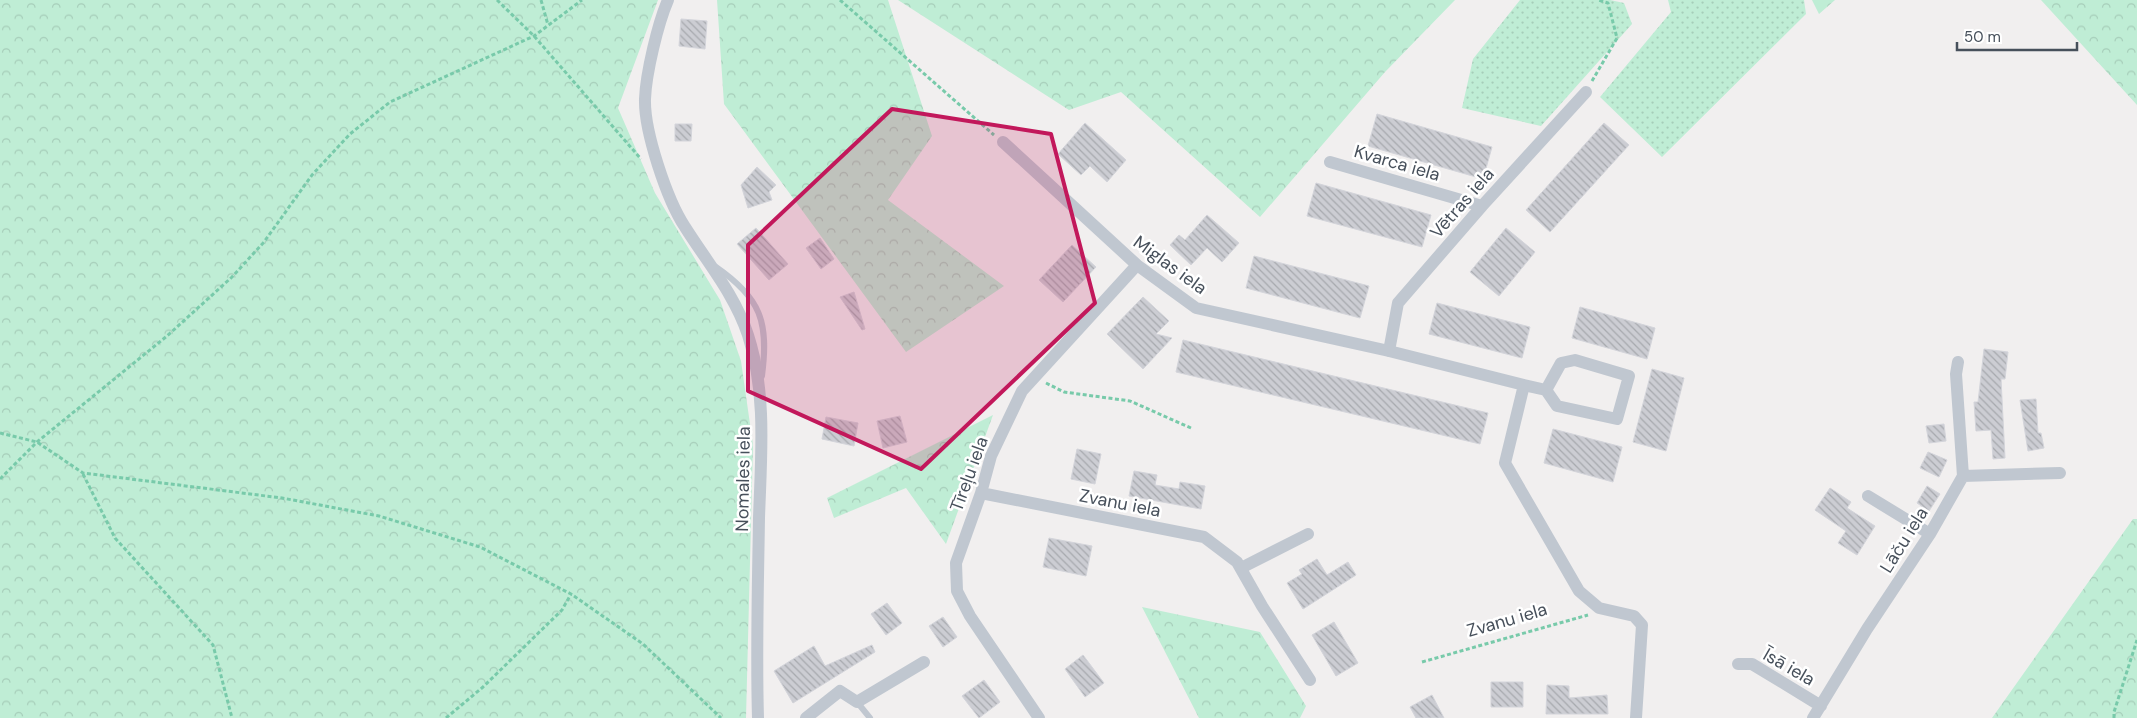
<svg xmlns="http://www.w3.org/2000/svg" width="2137" height="718" font-family="'DM Sans',sans-serif">
<style>
.grass{fill:url(#grass-dots)}
.forest{fill:url(#forest-crowns)}
.building{fill:url(#building-back-hatch);stroke:#d3d4da}
.lines{fill:none;stroke-linecap:round;stroke-linejoin:round}
.path{stroke:#78caaa;stroke-width:3;stroke-dasharray:4 2.5;stroke-linecap:butt}
.service{stroke:#c0c7d0;stroke-width:6}
.minor{stroke:#c0c7d0;stroke-width:12}
.marked{fill:#c2185b;fill-opacity:0.2;stroke:#c2185b;stroke-width:4;stroke-linejoin:round}
.labels{text-anchor:middle;dominant-baseline:central;stroke-width:5;stroke-linejoin:round;paint-order:stroke}
.street-label{font-size:18px;fill:#47505b;stroke:#fff}
</style>
<defs>
<pattern id="grass-dots" width="8" height="8" patternUnits="userSpaceOnUse" patternTransform="scale(1.25)"><rect width="8" height="8" fill="#bfedd5"/><path d="M2 2h.1M6 6h.1" fill="none" stroke="#a6cdb9" stroke-width="1.8" stroke-linecap="round"/></pattern>
<pattern id="forest-crowns" width="20" height="18" patternUnits="userSpaceOnUse" patternTransform="scale(1.25)"><rect width="20" height="18" fill="#bfedd5"/><path d="M2 6a3 3 0 1 1 6 0M12 15a3 3 0 1 1 6 0" fill="none" stroke="#a6cdb9"/></pattern>
<pattern id="building-back-hatch" width="6" height="6" patternUnits="userSpaceOnUse" patternTransform="scale(1.25)"><rect width="6" height="6" fill="#cccdd3"/><path d="M-1 5l2 2M0 0l6 6M5-1l2 2" fill="none" stroke="#a7a9ae"/></pattern>
</defs>
<rect width="100%" height="100%" fill="#f1efef"/>
<path class="grass" d="M 1520,0 L 1610,0 L 1624,3 L 1632,24 L 1541,126 L 1462,108 L 1473,59 Z
M 1668,0 L 1804,0 L 1806,14 L 1662,157 L 1600,97 L 1671,12 Z"/>
<path class="forest" d="M 0,0 L 658,0 L 618,108 L 655,193 L 720,300 L 741,361 L 753,445 L 746,718 L 0,718 Z
M 717,0 L 888,0 L 932,136 L 888,200 L 1004,286 L 906,352 L 724,104 Z
M 898,0 L 1455,0 L 1385,72 L 1260,217 L 1121,92 L 1069,110 Z
M 1812,0 L 1835,0 L 1819,14 Z
M 2041,0 L 2137,0 L 2137,105 Z
M 993,415 L 946,544 L 906,488 L 834,518 L 827,498 Z
M 2133,519 L 2137,519 L 2137,718 L 1992,718 Z
M 1142,607 L 1260,632 L 1306,706 L 1300,718 L 1199,718 Z"/>
<path class="building" d="M 681,19 L 707,21 L 705,49 L 679,46 Z
M 1377,114 L 1492,147 L 1483,179 L 1368,146 Z
M 1085,123 L 1126,160 L 1107,182 L 1090,166 L 1081,175 L 1058,154 Z
M 1604,123 L 1629,145 L 1550,232 L 1526,210 Z
M 675,124 L 692,124 L 691,141 L 675,141 Z
M 757,167 L 776,185 L 769,192 L 772,200 L 748,208 L 741,185 Z
M 1316,183 L 1431,215 L 1422,247 L 1307,216 Z
M 1207,215 L 1239,243 L 1222,262 L 1207,248 L 1191,265 L 1170,245 L 1179,235 L 1185,240 Z
M 756,228 L 788,264 L 769,280 L 737,244 Z
M 1506,228 L 1535,252 L 1499,296 L 1470,272 Z
M 820,238 L 834,259 L 821,269 L 806,248 Z
M 1072,245 L 1096,267 L 1063,302 L 1039,280 Z
M 1254,256 L 1369,286 L 1360,318 L 1246,288 Z
M 854,292 L 865,329 L 862,330 L 840,297 Z
M 1143,297 L 1169,321 L 1156,334 L 1172,338 L 1143,369 L 1107,334 Z
M 1437,303 L 1530,327 L 1522,358 L 1429,334 Z
M 1580,307 L 1655,328 L 1647,359 L 1572,338 Z
M 1183,340 L 1488,413 L 1480,444 L 1176,372 Z
M 1984,349 L 2008,352 L 2005,379 L 2001,379 L 2005,458 L 1993,459 L 1991,430 L 1976,431 L 1974,402 L 1978,402 Z
M 1652,369 L 1684,378 L 1666,451 L 1633,442 Z
M 2036,399 L 2038,433 L 2041,433 L 2044,448 L 2028,451 L 2020,400 Z
M 900,416 L 907,442 L 883,448 L 877,421 Z
M 826,417 L 858,423 L 854,446 L 822,439 Z
M 1944,424 L 1946,441 L 1929,443 L 1926,426 Z
M 1553,429 L 1622,447 L 1613,482 L 1544,463 Z
M 1077,449 L 1101,454 L 1095,484 L 1071,479 Z
M 1928,452 L 1947,460 L 1939,477 L 1920,468 Z
M 1134,471 L 1157,475 L 1155,485 L 1179,489 L 1180,482 L 1205,486 L 1201,509 L 1129,496 Z
M 1927,486 L 1940,494 L 1929,511 L 1917,503 Z
M 1830,488 L 1851,502 L 1847,508 L 1875,526 L 1857,555 L 1838,543 L 1846,531 L 1815,510 Z
M 1049,538 L 1092,546 L 1086,576 L 1043,567 Z
M 1317,559 L 1327,575 L 1348,562 L 1356,575 L 1303,609 L 1287,583 L 1302,574 L 1299,570 Z
M 887,603 L 902,623 L 886,635 L 871,614 Z
M 943,617 L 957,637 L 943,647 L 929,626 Z
M 1334,622 L 1358,663 L 1336,676 L 1312,635 Z
M 872,645 L 875,652 L 793,703 L 774,671 L 814,646 L 825,666 Z
M 1083,655 L 1104,683 L 1085,697 L 1065,669 Z
M 984,680 L 1000,702 L 979,718 L 962,696 Z
M 1491,682 L 1523,682 L 1523,707 L 1491,707 Z
M 1547,685 L 1569,686 L 1569,698 L 1607,695 L 1608,714 L 1546,714 Z
M 1432,695 L 1444,718 L 1416,718 L 1410,707 Z"/>
<g class="lines">
<path class="path" d="M 497,0 L 534,36 L 641,159
M 541,0 L 548,25
M 840,0 L 994,135
M 1592,81 L 1617,38 L 1608,3 L 1598,0
M 1046,383 L 1064,392 L 1130,401 L 1191,428
M 0,433 L 37,442 L 83,473 L 282,498 L 379,516 L 480,547 L 571,594 L 643,644 L 721,718
M 83,474 L 115,538 L 213,645 L 232,718
M 0,479 L 37,442 L 167,336 L 232,277 L 264,242 L 312,175 L 350,134 L 390,102 L 534,36 L 582,0
M 1422,662 L 1588,615
M 446,718 L 483,687 L 562,610 L 571,594
M 2114,718 L 2114,712 L 2137,640"/>
<path class="service" d="M 716,267 C 761,298 769,322 762,376
M 857,702 L 870,718"/>
<path class="minor" d="M 668,0 C 658,23 646,73 645,99 C 644,131 667,200 685,227 C 707,262 735,295 748,335 C 767,394 761,456 759,518 C 758,584 756,652 758,718
M 1003,142 L 1137,265 L 1196,308 L 1389,351 L 1524,385 L 1505,463 L 1579,591 L 1599,608 L 1634,616 L 1642,625 L 1636,718
M 1330,162 L 1482,206
M 1389,351 L 1398,303 L 1482,206 L 1586,92
M 1524,385 L 1546,390 L 1557,406 L 1617,419 L 1629,376 L 1575,360 L 1561,363 L 1546,390
M 1963,476 L 2060,473
M 981,493 L 1204,537 L 1237,562 L 1262,606 L 1310,680
M 1868,496 L 1930,534
M 1241,568 L 1308,534
M 1738,664 L 1752,664 L 1821,706
M 806,718 L 840,691 L 857,702 L 924,662
M 1039,718 L 970,616 L 957,591 L 956,563 L 981,493 L 991,456 L 1022,391 L 1137,265
M 1813,718 L 1867,629 L 1930,534 L 1963,476 L 1956,374 L 1958,362"/>
</g>
<path class="marked" d="M 892,109 L 1051,134 L 1095,303 L 921,469 L 748,391 L 748,245 Z"/>
<g class="labels">
<g class="street-label">
<text transform="translate(1397 163) rotate(16)">Kvarca iela</text>
<text transform="translate(1462 203) rotate(-49)">Vētras iela</text>
<text transform="translate(1170 265) rotate(36)">Miglas iela</text>
<text transform="translate(969 474) rotate(-70)">Tīreļu iela</text>
<text transform="translate(743 479) rotate(-89)">Nomales iela</text>
<text transform="translate(1120 503) rotate(11)">Zvanu iela</text>
<text transform="translate(1904 540) rotate(-58)">Lāču iela</text>
<text transform="translate(1507 620) rotate(-16)">Zvanu iela</text>
<text transform="translate(1789 667) rotate(30)">Īsā iela</text>
</g>
</g>
<path d="M1957 42v8h120v-8" fill="none" stroke="#47505b" stroke-width="2.5"/>
<text x="1964" y="42" font-size="15" fill="#47505b" stroke="#ffffff" stroke-width="4" paint-order="stroke">50 m</text>
</svg>
